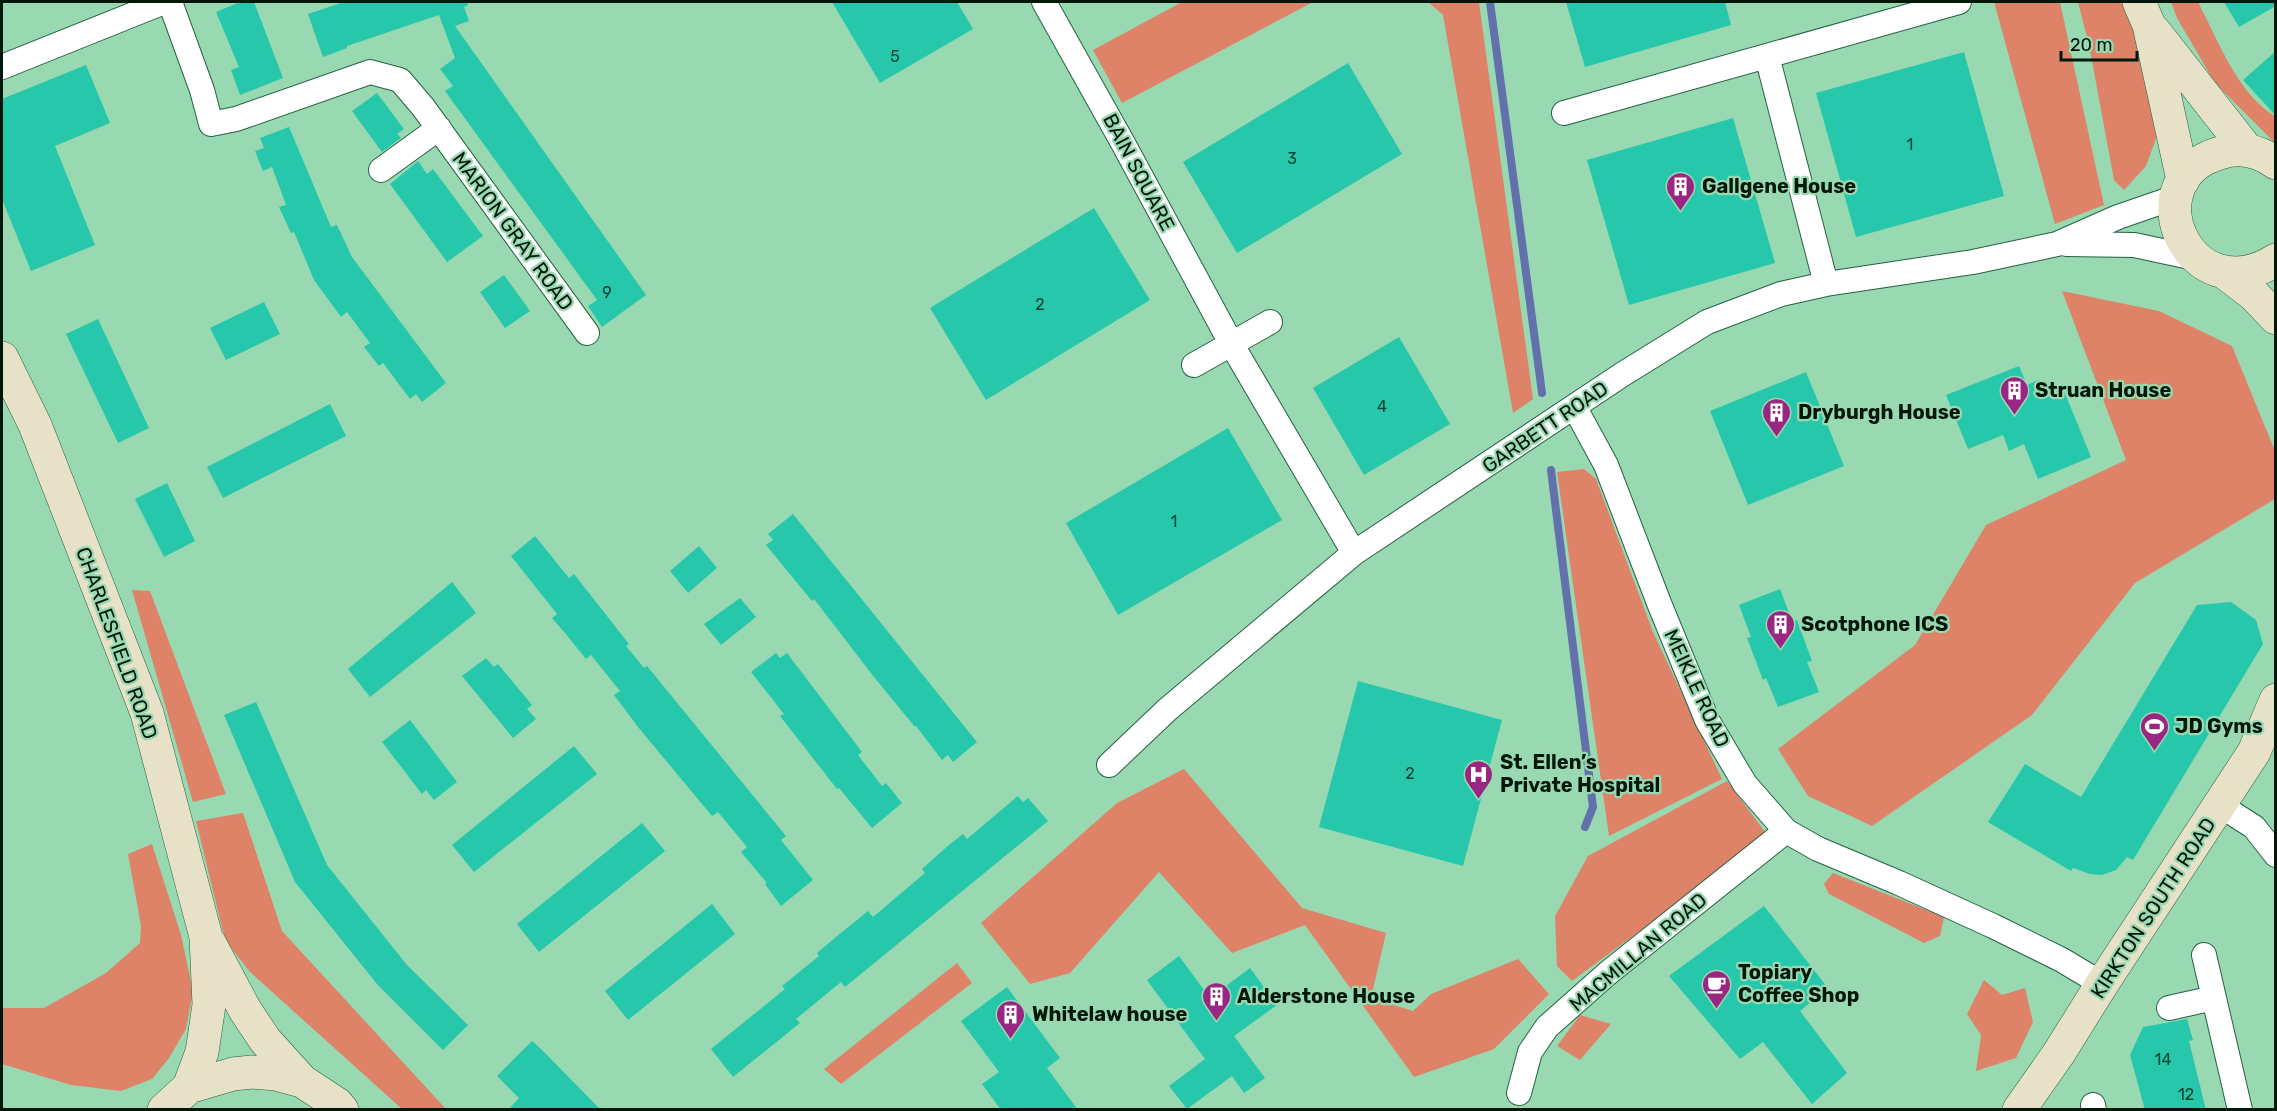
<svg xmlns="http://www.w3.org/2000/svg" width="2277" height="1111" font-family="Rubik,sans-serif">
<style>
.green{fill:#de8368}
.lines{fill:none;stroke-linecap:round;stroke-linejoin:round}
.stream{stroke:#6271ac;stroke-width:8}
.building{fill:#26c7ab}
.street-casing{stroke:#236241;stroke-width:26}
.secondary-casing{stroke:#236241;stroke-width:34}
.street{stroke:#fff;stroke-width:24}
.secondary{stroke:#e7e1c7;stroke-width:33}
.labels{text-anchor:middle;dominant-baseline:central;stroke-width:4.5;stroke-linejoin:round;paint-order:stroke}
.number-label{font-size:16px;fill:#0a4332}
.street-label{font-size:20px;fill:#00170a;stroke:#99d9b2}
.poi-label{font-size:20px;font-weight:bold;fill:#00170a;stroke:#99d9b2;text-anchor:start}
</style>
<rect width="100%" height="100%" fill="#99d9b2"/>
<path class="green" d="M 1182,2 L 1313,2 L 1122,103 L 1093,50 Z
M 1428,2 L 1479,2 L 1533,399 L 1513,413 L 1443,15 Z
M 1994,2 L 2060,2 L 2104,205 L 2055,224 Z
M 2078,2 L 2124,2 L 2137,34 L 2158,133 L 2146,166 L 2124,190 L 2114,180 L 2089,45 Z
M 2171,2 L 2198,2 C 2217,38 2238,95 2275,116 L 2275,143 L 2215,83 L 2177,18 Z
M 2062,291 L 2159,311 L 2232,346 L 2275,451 L 2275,499 L 2135,583 L 2032,715 L 1872,826 L 1808,796 L 1778,749 L 1915,645 L 1986,525 L 2126,460 Z
M 1584,469 L 1596,479 L 1653,632 L 1722,779 L 1609,836 L 1557,472 Z
M 132,590 L 150,591 L 226,794 L 193,802 Z
M 1184,769 L 1302,908 L 1386,933 L 1371,998 L 1413,1011 L 1431,994 L 1518,959 L 1549,994 L 1494,1049 L 1414,1077 L 1305,925 L 1232,953 L 1159,872 L 1070,973 L 1030,984 L 981,923 L 1117,803 Z
M 1727,781 L 1768,836 L 1572,981 L 1557,966 L 1555,916 L 1588,856 Z
M 243,813 L 282,931 L 446,1109 L 402,1109 L 250,972 L 225,940 L 196,821 Z
M 152,844 L 181,935 L 193,991 L 186,1029 L 169,1058 L 152,1079 L 121,1091 L 71,1085 L 2,1064 L 2,1008 L 44,1008 L 106,973 L 140,943 L 141,926 L 128,854 Z
M 1833,873 L 1944,917 L 1940,936 L 1924,943 L 1829,894 L 1824,884 Z
M 957,963 L 972,983 L 841,1084 L 824,1069 Z
M 1984,980 L 2002,995 L 2025,988 L 2033,1022 L 2016,1058 L 1976,1071 L 1981,1035 L 1967,1014 Z
M 1580,1015 L 1611,1024 L 1580,1060 L 1557,1046 Z"/>
<g class="lines">
<path class="stream" d="M 1490,2 L 1542,393
M 1551,470 L 1593,807 L 1585,827"/>
</g>
<path class="building" d="M 240,2 L 254,2 L 283,78 L 240,95 L 231,70 L 239,67 L 216,12 Z
M 344,2 L 468,2 L 468,5 L 464,7 L 469,21 L 455,26 L 646,295 L 602,327 L 588,306 L 597,300 L 445,91 L 453,86 L 440,69 L 455,58 L 439,15 L 347,46 L 347,48 L 323,57 L 308,14 Z
M 832,2 L 957,2 L 973,29 L 880,83 Z
M 1566,2 L 1725,2 L 1731,25 L 1585,67 Z
M 2224,2 L 2276,2 L 2276,6 L 2239,27 Z
M 2276,51 L 2276,116 L 2243,80 Z
M 1964,52 L 2004,196 L 1856,237 L 1816,93 Z
M 1348,63 L 1402,154 L 1237,253 L 1183,162 Z
M 86,65 L 110,123 L 55,146 L 95,245 L 31,271 L 2,199 L 2,99 Z
M 377,93 L 404,129 L 397,134 L 401,138 L 382,152 L 352,111 Z
M 1733,118 L 1775,263 L 1629,305 L 1587,160 Z
M 289,127 L 331,227 L 337,225 L 352,257 L 446,383 L 422,402 L 416,394 L 410,399 L 383,363 L 379,366 L 364,347 L 370,343 L 347,312 L 341,317 L 314,280 L 294,232 L 291,233 L 279,207 L 286,205 L 272,167 L 263,171 L 255,151 L 264,148 L 260,138 Z
M 418,161 L 427,174 L 433,169 L 483,236 L 447,262 L 390,184 Z
M 1094,208 L 1150,300 L 986,400 L 930,308 Z
M 504,275 L 530,311 L 505,328 L 480,292 Z
M 264,302 L 280,334 L 226,360 L 210,328 Z
M 98,319 L 149,428 L 118,443 L 66,334 Z
M 1399,337 L 1450,424 L 1364,475 L 1313,388 Z
M 2019,366 L 2027,385 L 2038,380 L 2044,393 L 2062,386 L 2091,457 L 2038,479 L 2024,444 L 2009,451 L 2003,435 L 1968,449 L 1946,395 Z
M 1806,372 L 1844,466 L 1748,505 L 1710,411 Z
M 330,404 L 346,436 L 223,498 L 207,467 Z
M 1228,428 L 1282,520 L 1118,615 L 1066,523 Z
M 167,483 L 195,541 L 164,557 L 135,499 Z
M 793,514 L 977,742 L 953,762 L 948,755 L 942,760 L 916,726 L 915,727 L 874,677 L 814,599 L 812,601 L 766,545 L 773,540 L 768,534 Z
M 535,536 L 569,578 L 574,574 L 629,644 L 626,646 L 644,668 L 647,666 L 786,836 L 781,840 L 813,880 L 781,906 L 765,884 L 767,883 L 741,852 L 747,847 L 718,812 L 712,816 L 638,727 L 614,695 L 620,691 L 591,655 L 586,659 L 565,633 L 552,618 L 557,614 L 511,556 Z
M 699,546 L 717,568 L 688,593 L 670,571 Z
M 452,582 L 476,613 L 370,697 L 348,669 Z
M 1780,589 L 1792,621 L 1797,620 L 1812,661 L 1807,662 L 1819,692 L 1778,707 L 1766,678 L 1763,680 L 1747,638 L 1751,637 L 1739,605 Z
M 740,598 L 756,617 L 721,645 L 704,624 Z
M 2231,602 L 2256,620 L 2263,644 L 2133,860 L 2127,857 L 2116,870 L 2102,875 L 2090,874 L 2073,868 L 2071,871 L 1988,822 L 2025,764 L 2081,797 L 2197,605 Z
M 776,653 L 780,658 L 787,653 L 862,752 L 858,755 L 882,786 L 886,783 L 902,803 L 872,828 L 839,788 L 837,789 L 780,716 L 784,714 L 751,672 Z
M 486,658 L 494,667 L 498,664 L 532,705 L 527,709 L 536,719 L 513,738 L 462,676 Z
M 1358,681 L 1502,720 L 1463,866 L 1319,827 Z
M 256,702 L 327,865 L 407,965 L 468,1025 L 443,1050 L 377,984 L 295,882 L 224,715 Z
M 410,720 L 457,782 L 434,800 L 426,790 L 422,794 L 382,742 Z
M 574,746 L 597,774 L 474,872 L 452,845 Z
M 1018,796 L 1023,802 L 1028,798 L 1048,821 L 845,987 L 841,982 L 796,1019 L 800,1023 L 733,1077 L 711,1049 L 785,989 L 782,986 L 819,956 L 817,953 L 836,937 L 868,911 L 873,917 L 925,873 L 922,869 L 950,844 L 963,834 L 967,839 Z
M 642,823 L 665,851 L 539,952 L 517,924 Z
M 712,904 L 735,934 L 628,1020 L 605,991 Z
M 1764,906 L 1828,988 L 1800,1011 L 1847,1073 L 1812,1104 L 1763,1042 L 1740,1059 L 1669,976 Z
M 1179,956 L 1210,998 L 1250,968 L 1277,1005 L 1234,1036 L 1265,1078 L 1244,1093 L 1232,1076 L 1187,1109 L 1169,1086 L 1205,1059 L 1147,980 Z
M 1007,987 L 1060,1058 L 1047,1068 L 1078,1110 L 1001,1110 L 982,1084 L 999,1072 L 961,1021 Z
M 2187,1019 L 2193,1040 L 2189,1041 L 2206,1110 L 2145,1110 L 2130,1055 L 2143,1027 Z
M 532,1041 L 542,1050 L 601,1110 L 508,1110 L 519,1098 L 497,1076 Z"/>
<g class="lines">
<defs>
<path id="street" d="M 170,2 L 202,90 L 211,124 L 236,119 L 370,72 L 400,80 L 423,107 L 587,333
M 1044,2 L 1124,145 L 1232,345 L 1354,553
M 1767,56 L 1826,284
M 2,67 L 164,2
M 1564,113 L 1959,2
M 381,170 L 439,128
M 2066,244 L 2134,245 L 2195,258
M 1194,365 L 1270,322
M 1575,408 L 1606,465 L 1659,603 L 1707,720 L 1745,784 L 1786,831 L 1818,849 L 1899,883 L 1993,926 L 2062,960 L 2102,984
M 1109,765 L 1168,709 L 1354,553 L 1623,374 L 1707,322 L 1781,294 L 1826,284 L 1973,262 L 2057,244 L 2118,217 L 2176,197
M 2221,806 L 2254,827 L 2276,855
M 2204,955 L 2240,1110
M 2169,1008 L 2214,998
M 1519,1093 L 1530,1052 L 1547,1027 L 1608,973 L 1786,831
M 2093,1105 L 2094,1110"/>
<path id="secondary" d="M 2139,2 L 2149,25 L 2183,180
M 2154,31 L 2247,150
M 2276,163 C 2259,151 2240,146 2220,153 C 2130,179 2188,315 2276,260
M 2225,273 L 2253,294 L 2276,318
M 2,358 L 35,425 L 147,713 L 206,937 L 209,1005 L 202,1052 L 189,1087
M 210,944 L 245,1010 L 265,1040 L 302,1081
M 164,1110 L 189,1087 L 233,1074 L 252,1072 L 276,1074 L 302,1081 L 337,1104 L 342,1110
M 2019,1110 L 2059,1053 L 2102,984 L 2254,752 L 2276,700"/>
</defs>
<use href="#street" class="street-casing"/>
<use href="#secondary" class="secondary-casing"/>
<use href="#street" class="street"/>
<use href="#secondary" class="secondary"/>
</g>
<defs>
<symbol id="building-pin" viewBox="-11 -11 22 30"><path d="M0 17L-7.5 6A9.5 9.5 0 1 1 7.5 6Z" fill="#992682" stroke="#99d9b2"/><path d="M-4-6H4V6H1V3H-1V6H-4ZM-2.5-4.3h1.7v1.8h-1.7ZM.8-4.3h1.7v1.8H.8ZM-2.5-1h1.7V.8h-1.7ZM.8-1h1.7V.8H.8Z" fill="#fff"/></symbol>
<symbol id="stadium-pin" viewBox="-11 -11 22 30"><path d="M0 17L-7.5 6A9.5 9.5 0 1 1 7.5 6Z" fill="#992682" stroke="#99d9b2"/><path d="M0-5a6.5 5 0 1 0 0 10a6.5 5 0 1 0 0-10ZM-3.5-1.8h7v3.6h-7Z" fill="#fff"/></symbol>
<symbol id="hospital-pin" viewBox="-11 -11 22 30"><path d="M0 17L-7.5 6A9.5 9.5 0 1 1 7.5 6Z" fill="#992682" stroke="#99d9b2"/><path d="M-5-5h3v3.5h4V-5h3V5h-3V1.5h-4V5h-3Z" fill="#fff"/></symbol>
<symbol id="cafe-pin" viewBox="-11 -11 22 30"><path d="M0 17L-7.5 6A9.5 9.5 0 1 1 7.5 6Z" fill="#992682" stroke="#99d9b2"/><path d="M-5.5-4.5H6V0H3Q3 3.5 0 3.5H-2.5Q-5.5 3.5-5.5 0ZM3-3.2v2h1.7v-2ZM-6 4.5H4V6H-6Z" fill="#fff"/></symbol>
</defs>
<g fill-rule="evenodd">
<use href="#building-pin" x="1664" y="170" width="33" height="45"/>
<use href="#building-pin" x="1998" y="374" width="33" height="45"/>
<use href="#building-pin" x="1760" y="396" width="33" height="45"/>
<use href="#building-pin" x="1764" y="608" width="33" height="45"/>
<use href="#stadium-pin" x="2138" y="710" width="33" height="45"/>
<use href="#hospital-pin" x="1462" y="758" width="33" height="45"/>
<use href="#cafe-pin" x="1700" y="968" width="33" height="45"/>
<use href="#building-pin" x="1200" y="980" width="33" height="45"/>
<use href="#building-pin" x="994" y="998" width="33" height="45"/>
</g>
<g class="labels">
<g class="number-label">
<text x="895" y="56">5</text>
<text x="1910" y="144">1</text>
<text x="1292" y="158">3</text>
<text x="607" y="292">9</text>
<text x="1040" y="304">2</text>
<text x="1382" y="406">4</text>
<text x="1174" y="521">1</text>
<text x="1410" y="773">2</text>
<text x="2163" y="1059">14</text>
<text x="2186" y="1094">12</text>
</g>
<g class="street-label">
<text transform="translate(1139 172) rotate(62)">BAIN SQUARE</text>
<text transform="translate(513 231) rotate(54)">MARION GRAY ROAD</text>
<text transform="translate(1545 427) rotate(-34)">GARBETT ROAD</text>
<text transform="translate(117 643) rotate(70)">CHARLESFIELD ROAD</text>
<text transform="translate(1697 688) rotate(65)">MEIKLE ROAD</text>
<text transform="translate(2153 908) rotate(-57)">KIRKTON SOUTH ROAD</text>
<text transform="translate(1638 952) rotate(-40)">MACMILLAN ROAD</text>
</g>
<g class="poi-label">
<text x="1702" y="186">Gallgene House</text>
<text x="2035" y="390">Struan House</text>
<text x="1798" y="412">Dryburgh House</text>
<text x="1801" y="624">Scotphone ICS</text>
<text x="2175" y="726">JD Gyms</text>
<text x="1500" y="762">St. Ellen’s<tspan x="1500" dy="23">Private Hospital</tspan></text>
<text x="1738" y="972">Topiary<tspan x="1738" dy="23">Coffee Shop</tspan></text>
<text x="1237" y="996">Alderstone House</text>
<text x="1032" y="1014">Whitelaw house</text>
</g>
</g>
<rect width="2277" height="1111" fill="none" stroke="#00170a" stroke-width="6"/>
<path d="M2061 51v9h76v-9" fill="none" stroke="#00170a" stroke-width="3"/>
<text x="2070" y="51" font-size="18" fill="#00170a" stroke="#99d9b2" stroke-width="4.5" paint-order="stroke">20 m</text>
</svg>
